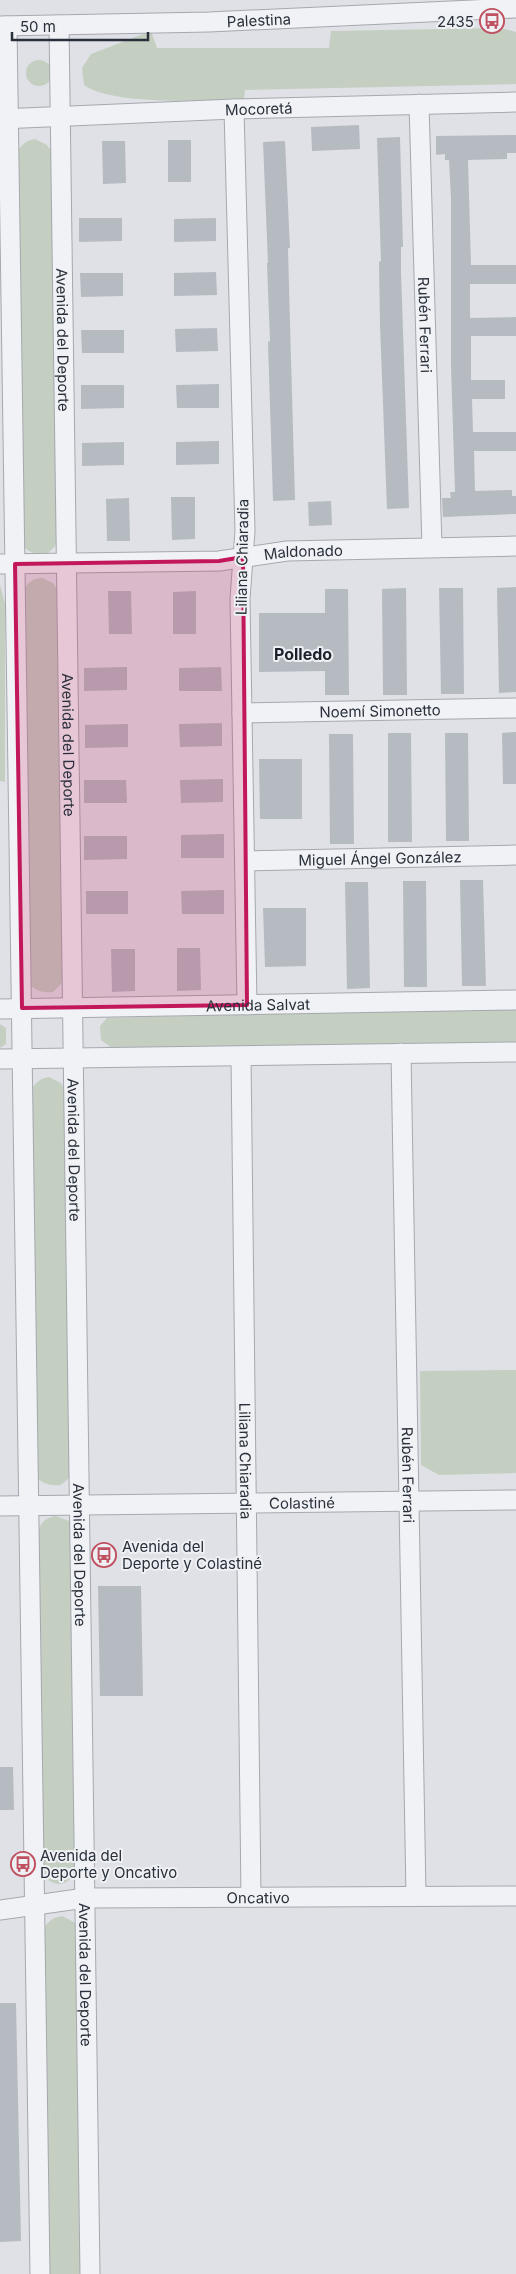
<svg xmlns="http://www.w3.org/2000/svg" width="516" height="2274" font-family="Inter,sans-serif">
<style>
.green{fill:#c4cfc1}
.building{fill:#b6bbc2}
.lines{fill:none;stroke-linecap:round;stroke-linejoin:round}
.minor-casing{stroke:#a5a8af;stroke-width:21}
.minor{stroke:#f1f2f5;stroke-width:19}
.marked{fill:#c2185b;fill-opacity:0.2;stroke:#c2185b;stroke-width:4;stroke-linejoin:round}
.labels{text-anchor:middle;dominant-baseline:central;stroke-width:4;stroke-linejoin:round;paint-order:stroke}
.street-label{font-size:15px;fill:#29303b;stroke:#eef0f4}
.poi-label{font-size:15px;fill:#29303b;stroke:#eef0f4;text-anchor:start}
.neighbourhood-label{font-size:16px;font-weight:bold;fill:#1c212c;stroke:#eef0f4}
</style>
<rect width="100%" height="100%" fill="#dfe1e6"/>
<path class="green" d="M 501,28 L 516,32 L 516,84 L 245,90 L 244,100 C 206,100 113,106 84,85 L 82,68 L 91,54 L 151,31 L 157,48 L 329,48 L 331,31 Z
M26 73a13 13 0 1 1 26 0a13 13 0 1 1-26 0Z
M 35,139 L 47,145 L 52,152 L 58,534 L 55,546 L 47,554 C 36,555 29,553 21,544 L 15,157 C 20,146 24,141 35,139 Z
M 42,578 L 53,583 L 58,591 L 65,972 L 61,984 L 53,992 C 42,993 35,991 27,982 L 22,595 C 26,584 30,579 42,578 Z
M 0,585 L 5,604 L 5,782 L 0,781 Z
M 516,1008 L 516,1044 L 112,1048 L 101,1040 L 100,1026 L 107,1018 Z
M 0,1024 L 6,1028 L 6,1044 L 0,1048 Z
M 49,1077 L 61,1083 L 66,1091 L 72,1466 L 69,1478 L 61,1485 C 50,1486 43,1484 35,1476 L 30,1095 C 33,1084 38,1079 49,1077 Z
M 516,1370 L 516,1473 L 439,1475 L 421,1465 L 420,1371 Z
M 56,1516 L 69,1521 L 73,1529 L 76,1865 C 72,1887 55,1890 41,1873 L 37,1533 C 41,1522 45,1518 56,1516 Z
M 62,1916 L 74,1922 L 79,1930 L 84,2274 L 47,2274 L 42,1934 C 46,1923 50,1918 62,1916 Z"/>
<path class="building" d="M 359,125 L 360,149 L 312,151 L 311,127 Z
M 516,135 L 516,153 L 507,153 L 507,159 L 468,160 L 471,265 L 516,265 L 516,284 L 470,284 L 470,318 L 516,317 L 516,336 L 471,336 L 471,380 L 505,380 L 505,399 L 472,399 L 473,432 L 516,432 L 516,451 L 474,451 L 475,491 L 512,490 L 512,496 L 516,496 L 516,514 L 443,517 L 442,498 L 451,498 L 450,492 L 455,492 L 451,366 L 451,199 L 449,160 L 445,160 L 445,154 L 436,155 L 436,136 Z
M 400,137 L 403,247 L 401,247 L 401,272 L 409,508 L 387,509 L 380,325 L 379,262 L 381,261 L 377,138 Z
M 168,140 L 191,140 L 191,182 L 168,182 Z
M 102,141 L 125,141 L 126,183 L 103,184 Z
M 285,141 L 290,248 L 288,248 L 290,324 L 295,500 L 273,501 L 268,342 L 270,341 L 267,263 L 268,263 L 263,142 Z
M 79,218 L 122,218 L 122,241 L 79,242 Z
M 216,218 L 216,241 L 174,242 L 174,219 Z
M 216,272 L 217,295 L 174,296 L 174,273 Z
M 80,273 L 123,273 L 123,296 L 81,297 Z
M 217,328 L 218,351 L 176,352 L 175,329 Z
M 81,330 L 124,330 L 124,353 L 82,353 Z
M 219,384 L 219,408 L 177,408 L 176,385 Z
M 81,385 L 124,385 L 124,408 L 81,409 Z
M 219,441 L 219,464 L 176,465 L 176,442 Z
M 124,442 L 124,465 L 82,466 L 82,443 Z
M 171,497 L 195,497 L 195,539 L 172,540 Z
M 129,498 L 130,541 L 107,541 L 106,499 Z
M 331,501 L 332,525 L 309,526 L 308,502 Z
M 516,587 L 516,692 L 499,693 L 497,588 Z
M 406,588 L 407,695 L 383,695 L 382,589 Z
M 439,588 L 463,588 L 464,694 L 441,694 Z
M 325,589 L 348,589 L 349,695 L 325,695 L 325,671 L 259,672 L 259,613 L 325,613 Z
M 108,591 L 131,591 L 132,634 L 109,634 Z
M 196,591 L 196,634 L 173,634 L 173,592 Z
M 127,667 L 127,690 L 84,691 L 84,668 Z
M 221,667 L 222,691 L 179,691 L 179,668 Z
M 222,723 L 222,746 L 180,747 L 179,724 Z
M 128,724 L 128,747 L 85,748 L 85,725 Z
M 516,732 L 516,784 L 503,784 L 502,733 Z
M 388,733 L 411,733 L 412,842 L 388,842 Z
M 445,733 L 468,733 L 469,841 L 446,841 Z
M 329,734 L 353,734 L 354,844 L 330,844 Z
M 259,759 L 302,759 L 302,819 L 260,819 Z
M 223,779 L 223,802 L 181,803 L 180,780 Z
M 84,780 L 126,780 L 127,803 L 84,803 Z
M 224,834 L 224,858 L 181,858 L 181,835 Z
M 84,836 L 127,836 L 127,859 L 84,860 Z
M 460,880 L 483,880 L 486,986 L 462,986 Z
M 403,881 L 426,881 L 427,987 L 404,987 Z
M 345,882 L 368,882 L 370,988 L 347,989 Z
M 224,890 L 224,914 L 182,914 L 181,891 Z
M 86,891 L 128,891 L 128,914 L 86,914 Z
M 263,908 L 306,908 L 306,966 L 265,967 Z
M 177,948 L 200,948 L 201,990 L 177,991 Z
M 111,949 L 135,949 L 135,991 L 112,992 Z
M 98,1586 L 141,1586 L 143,1696 L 100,1696 Z
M 0,1767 L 13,1767 L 14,1810 L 0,1810 Z
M 0,2003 L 16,2003 L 21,2241 L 0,2242 Z"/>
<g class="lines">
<defs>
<g id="minor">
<path id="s1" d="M 59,25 L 90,2274"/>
<path id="s2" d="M 0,26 L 209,22 L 516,8"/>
<path d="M 7,26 L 40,2274"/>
<path id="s3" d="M 419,104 L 432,547"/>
<path d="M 234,109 L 245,531 L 240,599 L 247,1005"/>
<path id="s4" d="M 0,119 L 234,109 L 516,102"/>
<path id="s5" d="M 0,564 L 219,561 L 287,551 L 516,546"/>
<path id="s6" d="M 242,713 L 516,708"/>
<path id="s7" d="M 245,861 L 516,855"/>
<path id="s8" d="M 0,1009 L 516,1000"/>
<path id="s9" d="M 401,1053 L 416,1896"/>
<path id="s10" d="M 241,1056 L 251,1897"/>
<path d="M 0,1059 L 516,1052"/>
<path id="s11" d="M 0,1506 L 516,1500"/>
<path id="s12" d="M 0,1910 L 85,1898 L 516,1896"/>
</g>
</defs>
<use href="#minor" class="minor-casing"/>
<use href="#minor" class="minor"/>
</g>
<path class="marked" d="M 243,557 L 247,1005 L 22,1008 L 15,564 L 219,561 Z"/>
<defs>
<symbol id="bus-ring" viewBox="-11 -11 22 22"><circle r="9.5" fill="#eef0f4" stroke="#be505f" stroke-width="1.5"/><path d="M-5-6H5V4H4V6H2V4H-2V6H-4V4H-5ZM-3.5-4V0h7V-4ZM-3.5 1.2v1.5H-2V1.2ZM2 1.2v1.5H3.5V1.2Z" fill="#be505f"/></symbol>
</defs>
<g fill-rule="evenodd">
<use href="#bus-ring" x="478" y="7" width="28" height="28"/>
<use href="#bus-ring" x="90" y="1541" width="28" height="28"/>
<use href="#bus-ring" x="9" y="1850" width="28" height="28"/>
</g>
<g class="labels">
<g class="street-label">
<text stroke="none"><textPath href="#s2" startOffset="259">Palestina</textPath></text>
<text stroke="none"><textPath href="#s4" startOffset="259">Mocoretá</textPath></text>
<text stroke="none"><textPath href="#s3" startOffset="221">Rubén Ferrari</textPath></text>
<text stroke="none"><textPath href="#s1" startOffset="315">Avenida del Deporte</textPath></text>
<text stroke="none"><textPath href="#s5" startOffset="304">Maldonado</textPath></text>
<text transform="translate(242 557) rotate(-89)">Liliana Chiaradia</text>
<text stroke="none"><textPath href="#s6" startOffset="138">Noemí Simonetto</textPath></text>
<text stroke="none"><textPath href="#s1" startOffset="720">Avenida del Deporte</textPath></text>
<text stroke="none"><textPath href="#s7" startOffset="135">Miguel Ángel González</textPath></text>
<text stroke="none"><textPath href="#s8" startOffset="258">Avenida Salvat</textPath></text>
<text stroke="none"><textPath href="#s1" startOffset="1125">Avenida del Deporte</textPath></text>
<text stroke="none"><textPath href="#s10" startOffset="405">Liliana Chiaradia</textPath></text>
<text stroke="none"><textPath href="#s9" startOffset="422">Rubén Ferrari</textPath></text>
<text stroke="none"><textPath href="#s11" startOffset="302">Colastiné</textPath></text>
<text stroke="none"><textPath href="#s1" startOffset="1530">Avenida del Deporte</textPath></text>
<text stroke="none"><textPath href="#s12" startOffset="259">Oncativo</textPath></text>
<text stroke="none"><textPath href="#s1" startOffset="1950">Avenida del Deporte</textPath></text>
</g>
<g class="poi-label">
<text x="474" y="21" text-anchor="end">2435</text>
<text x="122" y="1546">Avenida del<tspan x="122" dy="17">Deporte y Colastiné</tspan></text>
<text x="40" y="1855">Avenida del<tspan x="40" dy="17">Deporte y Oncativo</tspan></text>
</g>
<g class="neighbourhood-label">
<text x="303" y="654">Polledo</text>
</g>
</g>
<path d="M12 32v8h136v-8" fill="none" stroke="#29303b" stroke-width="2.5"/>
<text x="20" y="32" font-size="15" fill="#29303b" stroke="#eef0f4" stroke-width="4" paint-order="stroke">50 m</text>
</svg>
